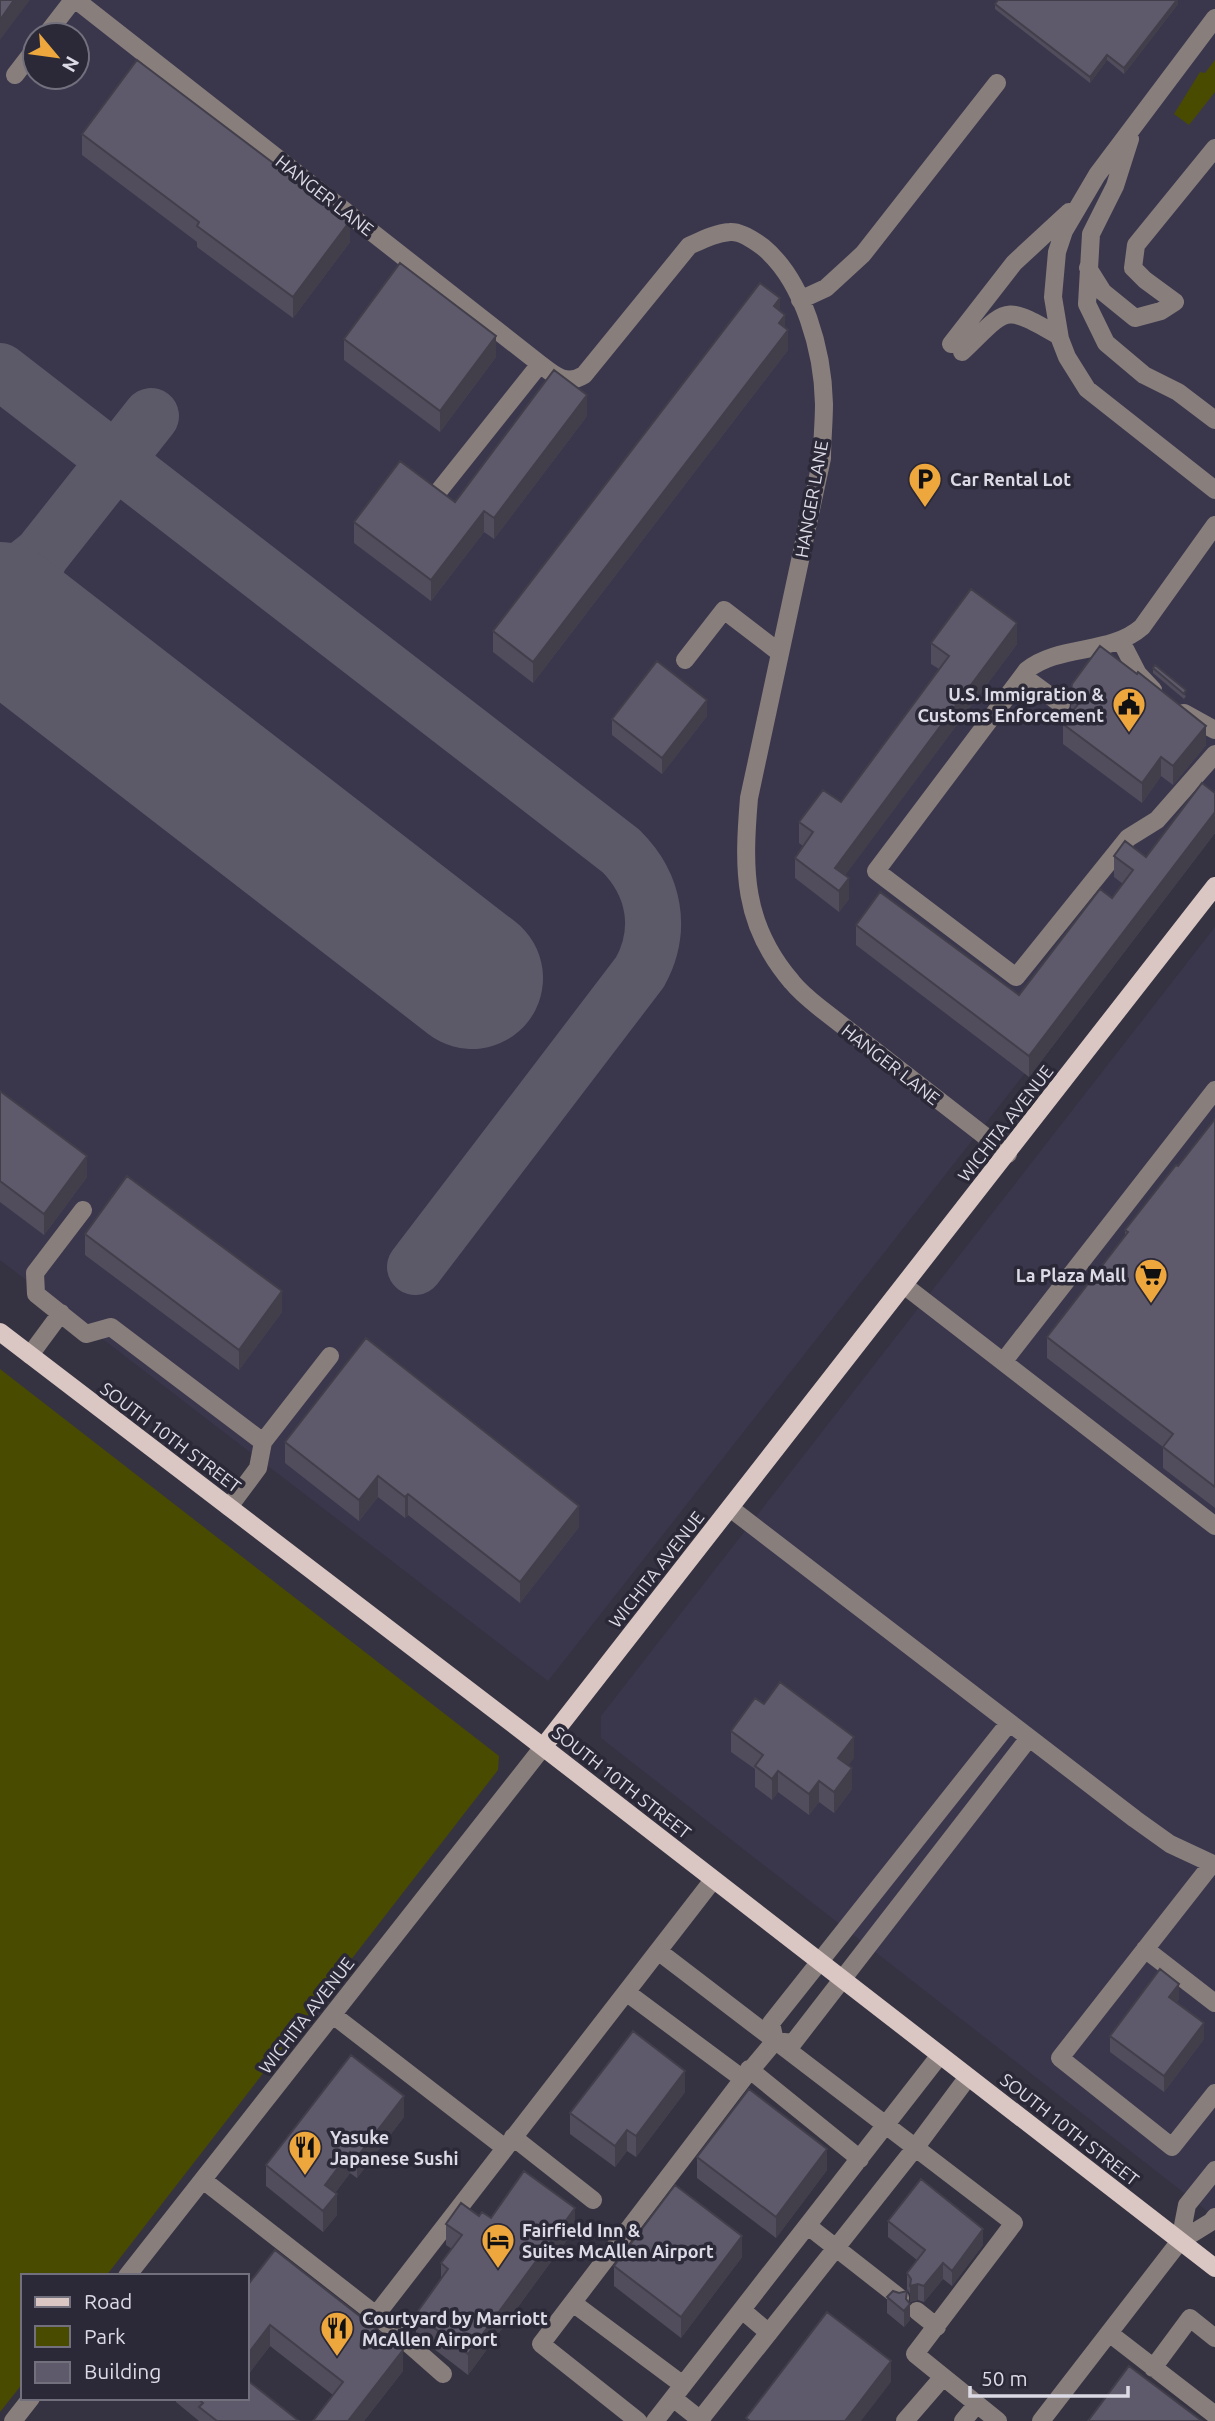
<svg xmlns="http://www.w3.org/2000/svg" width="1215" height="2421" font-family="Ubuntu,sans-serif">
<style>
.built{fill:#3a374d;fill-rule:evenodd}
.green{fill:#494b00}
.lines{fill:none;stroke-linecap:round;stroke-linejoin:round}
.taxiway{stroke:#5c5a68;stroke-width:56}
.runway{stroke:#5c5a68;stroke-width:142}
.minor{stroke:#887e7c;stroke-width:18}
.major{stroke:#dac6c2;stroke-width:18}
.wall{fill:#524d5c}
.shaded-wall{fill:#423f4b}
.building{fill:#5f5a6b;stroke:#423f4b;stroke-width:2}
.labels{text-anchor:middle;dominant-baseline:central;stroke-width:7;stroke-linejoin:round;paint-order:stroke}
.street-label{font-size:18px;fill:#dcdbe5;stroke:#2b2938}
.poi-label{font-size:18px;font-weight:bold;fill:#dcdbe5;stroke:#2b2938;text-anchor:start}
</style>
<rect width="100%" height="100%" fill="#353342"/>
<path class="built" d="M 0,0 L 1215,0 L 1215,831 L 548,1681 L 0,1260 ZM 35,35 L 77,35 L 77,77 L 35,77 Z
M 1215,927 L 1215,2217 L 601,1738 L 601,1716 Z"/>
<path class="green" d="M 1215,60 L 1215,92 L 1189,125 L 1174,114 L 1200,72 L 1205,73 Z
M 0,1369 L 499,1756 L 498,1770 L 106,2276 L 23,2276 L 23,2383 L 0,2412 Z"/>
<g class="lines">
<path class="taxiway" d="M 0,371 L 621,851 C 655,885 663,930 640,972 L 415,1267
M 41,555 C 19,599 33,623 60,659
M 0,578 L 22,570 L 41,555 L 151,416"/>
<path class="runway" d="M 0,613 L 472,978"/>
<path class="minor" d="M 76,0 L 540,364 C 554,375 566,386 584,375 L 689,246 C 702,240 715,233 730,232 C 741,231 755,241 763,247 C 804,281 823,352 824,404 C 824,422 822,440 822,458 L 749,798 C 743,869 742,924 792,982 C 800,992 810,1000 820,1008 L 1008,1154
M 1215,18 L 1097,175 L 1064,231 L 1057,252 L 1053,297 L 1060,339 L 1067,357 L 1087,389 L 1215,490
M 46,35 L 73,0
M 15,75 L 35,49
M 1130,139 L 1115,186 L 1091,234 L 1087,304 L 1106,343 L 1144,375 L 1178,392 L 1215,420
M 1088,268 L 1103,292 L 1135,318 L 1161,311 L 1175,302 L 1145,280 L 1133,268 L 1136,245 L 1215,148
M 800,300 L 826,288 L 863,254 L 997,83
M 951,344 L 1014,263 L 1069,212
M 962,352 C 1008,308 1002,303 1059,336
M 438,492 L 540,364
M 1215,525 L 1142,627 C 1110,655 1060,644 1027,670 L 876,871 L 1016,977 L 1128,838 L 1157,820 L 1215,754
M 1121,641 L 1138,674 L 1153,690
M 685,660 L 724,610 L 780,653
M 1023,676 L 1061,704
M 1184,713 L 1215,730
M 83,1210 L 35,1273 L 36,1294 L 86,1334 L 111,1327 L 263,1442
M 905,1286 L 1215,1526
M 30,1355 L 61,1313
M 1003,1362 L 1215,1090
M 229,1507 L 258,1468 L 263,1442 L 330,1356
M 730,1508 L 1135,1819 L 1170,1844 L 1215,1865
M 1212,1864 L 1060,2058 L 1172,2147 L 1215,2093
M 1145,1949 L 1215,2003
M 658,1951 L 1014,2223 L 915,2354 L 998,2421
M 626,1992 L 743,2079 L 775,2041
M 333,2015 L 505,2148
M 775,2041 L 793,2043 L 1029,1738
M 775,2041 L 771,2023 L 1009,1723
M 749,2069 L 860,2159
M 513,2137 L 593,2200
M 203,2180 L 376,2315 L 443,2374
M 808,2226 L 900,2298
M 1180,2241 L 1187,2205 L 1215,2170
M 127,2276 L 543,1747
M 573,2303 L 683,2385
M 742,2310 L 769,2333
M 917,2311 L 937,2327
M 376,2315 L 713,1880
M 1109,2333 L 1215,2415
M 1153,2368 L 1190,2318 L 1215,2338
M 673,2398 L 702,2421
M 13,2421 L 31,2398
M 638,2421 L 541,2344 L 743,2079
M 655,2421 L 940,2055
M 699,2421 L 915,2148 L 968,2077
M 905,2421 L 943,2377
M 963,2421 L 977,2404
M 1041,2421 L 1180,2241 L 1211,2222 L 1215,2217"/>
<path class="major" d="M 0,1332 L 543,1747 L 1215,2268
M 543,1747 L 1215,886"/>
</g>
<path class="wall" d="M 1178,0 L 1178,4 L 1124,74 L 1107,60 L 1090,83 L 995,9 L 995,4 Z
M 82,134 L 350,242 L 293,318 L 197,247 L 197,242 L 82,155 Z
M 780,310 L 785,328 L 788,350 L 533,683 L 493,652 L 493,631 Z
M 344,339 L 496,357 L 440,432 L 344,360 Z
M 587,416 L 494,539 L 484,532 L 431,601 L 354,543 L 354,522 L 455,502 Z
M 931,643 L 1017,644 L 845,875 L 849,899 L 839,912 L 795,878 L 795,858 L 803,846 L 799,843 L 799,822 L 841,802 L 939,669 L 931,664 Z
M 1153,668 L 1186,696 L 1184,699 L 1153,673 Z
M 1071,690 L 1206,745 L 1173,785 L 1161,776 L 1142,803 L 1063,744 L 1063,724 L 1073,711 L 1071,710 Z
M 707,716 L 662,774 L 612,735 L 612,719 Z
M 1215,793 L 1215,833 L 1029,1077 L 856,945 L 856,925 L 1019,995 L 1112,898 L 1123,884 L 1114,877 L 1114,856 L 1146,857 Z
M 0,1091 L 87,1177 L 44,1235 L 0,1202 Z
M 1215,1119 L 1215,1508 L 1163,1468 L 1163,1447 L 1047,1358 L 1047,1337 L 1125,1236 L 1125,1230 L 1178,1166 Z
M 85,1234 L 282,1312 L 239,1370 L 85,1255 Z
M 285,1442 L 579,1527 L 520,1603 L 408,1515 L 405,1518 L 378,1497 L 359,1521 L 285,1463 Z
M 764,1704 L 854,1758 L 848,1765 L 852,1789 L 834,1813 L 819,1802 L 809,1815 L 778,1792 L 772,1800 L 755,1787 L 755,1769 L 731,1752 L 731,1731 Z
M 1179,1999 L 1177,2002 L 1204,2039 L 1164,2092 L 1110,2052 L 1110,2036 Z
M 685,2092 L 636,2157 L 627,2151 L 615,2167 L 570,2134 L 570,2113 Z
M 404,2117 L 357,2178 L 350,2173 L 335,2193 L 337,2215 L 323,2232 L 266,2186 L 266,2165 Z
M 697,2157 L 827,2170 L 776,2238 L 697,2178 Z
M 479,2216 L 575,2229 L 468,2375 L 416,2335 L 416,2314 L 441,2279 L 441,2263 L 452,2249 L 446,2245 L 446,2224 Z
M 888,2221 L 983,2245 L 952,2286 L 943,2279 L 924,2302 L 918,2300 L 910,2302 L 910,2294 L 907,2289 L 907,2273 L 917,2260 L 888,2237 Z
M 742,2257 L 681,2338 L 614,2286 L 614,2266 Z
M 247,2286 L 403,2371 L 364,2421 L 313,2421 L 333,2395 L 270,2346 L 247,2376 Z
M 887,2297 L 907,2299 L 910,2320 L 904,2327 L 887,2313 Z
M 176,2398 L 247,2398 L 299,2421 L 199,2421 L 176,2402 Z"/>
<path class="shaded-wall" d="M 14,0 L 30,0 L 0,40 L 0,20 Z
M 1177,0 L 1178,0 L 1178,4 L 1124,74 L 1124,68 Z
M 1107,55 L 1107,60 L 1090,83 L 1090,77 Z
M 350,221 L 350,242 L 293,318 L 293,297 Z
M 780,298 L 780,319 L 774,306 Z
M 785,315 L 785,333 L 788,330 L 788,350 L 533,683 L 533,662 Z
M 496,336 L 496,357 L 440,432 L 440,411 Z
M 587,395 L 587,416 L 494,539 L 494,518 Z
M 484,511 L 484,532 L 431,601 L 431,580 Z
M 1017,623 L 1017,644 L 835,889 L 835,868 Z
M 707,700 L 707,716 L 662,774 L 662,758 Z
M 1206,726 L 1206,745 L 1173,785 L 1173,766 Z
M 1161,757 L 1161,776 L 1142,803 L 1142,783 Z
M 1215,812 L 1215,833 L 1029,1077 L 1029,1056 Z
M 849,878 L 849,899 L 839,912 L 839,891 Z
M 87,1156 L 87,1177 L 44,1235 L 44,1214 Z
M 282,1291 L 282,1312 L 239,1370 L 239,1350 Z
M 378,1476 L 378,1497 L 359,1521 L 359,1500 Z
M 408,1494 L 408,1515 L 405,1518 L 405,1497 Z
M 579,1506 L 579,1527 L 520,1603 L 520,1582 Z
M 854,1737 L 854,1758 L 838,1779 L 838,1758 Z
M 852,1768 L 852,1789 L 834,1813 L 834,1792 Z
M 778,1771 L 778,1792 L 772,1800 L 772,1779 Z
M 819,1781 L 819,1802 L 809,1815 L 809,1794 Z
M 1179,1984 L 1179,1999 L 1169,2013 L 1169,1997 Z
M 1204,2023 L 1204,2039 L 1164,2092 L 1164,2076 Z
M 685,2071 L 685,2092 L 636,2157 L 636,2136 Z
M 404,2096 L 404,2117 L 357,2178 L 357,2157 Z
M 627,2130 L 627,2151 L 615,2167 L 615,2146 Z
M 827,2149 L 827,2170 L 776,2238 L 776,2217 Z
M 350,2152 L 350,2173 L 325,2206 L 325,2185 Z
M 337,2194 L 337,2215 L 323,2232 L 323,2211 Z
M 575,2208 L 575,2229 L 468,2375 L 468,2354 Z
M 983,2229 L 983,2245 L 952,2286 L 952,2271 Z
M 742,2236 L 742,2257 L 681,2338 L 681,2317 Z
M 943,2263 L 943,2279 L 924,2302 L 924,2286 Z
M 918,2284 L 918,2300 L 910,2302 L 910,2286 Z
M 910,2304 L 910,2320 L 904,2327 L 904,2311 Z
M 270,2325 L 270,2346 L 247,2376 L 247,2355 Z
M 403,2350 L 403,2371 L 364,2421 L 348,2421 Z
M 891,2361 L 891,2382 L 861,2421 L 845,2421 Z"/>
<path class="building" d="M 0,0 L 14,0 L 0,20 Z
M 998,0 L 1177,0 L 1124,68 L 1107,55 L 1090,77 L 995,4 Z
M 137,60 L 350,221 L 293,297 L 197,226 L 199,222 L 82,134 Z
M 400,263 L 496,336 L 440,411 L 344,339 Z
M 760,283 L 780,298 L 774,306 L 785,315 L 779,323 L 788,330 L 533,662 L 493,631 Z
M 554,370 L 587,395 L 494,518 L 484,511 L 431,580 L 354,522 L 400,461 L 455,502 Z
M 971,589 L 1017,623 L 835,868 L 849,878 L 839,891 L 795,858 L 813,832 L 799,822 L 823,790 L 841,802 L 949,656 L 931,643 Z
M 1100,646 L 1137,674 L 1138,672 L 1206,726 L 1173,766 L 1161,757 L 1142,783 L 1063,724 L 1082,699 L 1071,690 L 1072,684 Z
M 657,661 L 707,700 L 662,758 L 612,719 Z
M 1155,665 L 1186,690 L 1184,694 L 1153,668 Z
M 1202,783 L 1215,793 L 1215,812 L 1029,1056 L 856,925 L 880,892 L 1019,995 L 1100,889 L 1112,898 L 1133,870 L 1114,856 L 1125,841 L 1146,857 Z
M 0,1091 L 87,1156 L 44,1214 L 0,1181 Z
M 1215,1119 L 1215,1487 L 1163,1447 L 1173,1434 L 1047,1337 L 1128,1232 L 1125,1230 L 1176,1165 L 1178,1166 Z
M 127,1176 L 282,1291 L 239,1350 L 85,1234 Z
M 366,1338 L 579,1506 L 520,1582 L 408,1494 L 405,1497 L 378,1476 L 359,1500 L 285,1442 Z
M 780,1682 L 854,1737 L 838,1758 L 852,1768 L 834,1792 L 819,1781 L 809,1794 L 778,1771 L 772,1779 L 755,1766 L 763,1755 L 731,1731 L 755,1698 L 764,1704 Z
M 1160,1969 L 1179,1984 L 1169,1997 L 1204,2023 L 1164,2076 L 1110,2036 Z
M 633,2031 L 685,2071 L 636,2136 L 627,2130 L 615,2146 L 570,2113 Z
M 351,2055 L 404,2096 L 357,2157 L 350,2152 L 325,2185 L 337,2194 L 323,2211 L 266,2165 Z
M 749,2089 L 827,2149 L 776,2217 L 697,2157 Z
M 524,2171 L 575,2208 L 468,2354 L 416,2314 L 448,2269 L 441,2263 L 462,2235 L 446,2224 L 461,2203 L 479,2216 L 482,2212 L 491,2218 Z
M 921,2179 L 983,2229 L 952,2271 L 943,2263 L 924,2286 L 918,2284 L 910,2286 L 911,2279 L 907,2273 L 925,2250 L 888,2221 Z
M 675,2185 L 742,2236 L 681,2317 L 614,2266 Z
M 275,2250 L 403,2350 L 348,2421 L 313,2421 L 343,2382 L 270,2325 L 247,2355 L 247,2286 Z
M 893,2291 L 899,2293 L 907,2291 L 906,2299 L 910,2304 L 904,2311 L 887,2297 Z
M 827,2312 L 891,2361 L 845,2421 L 750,2421 L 746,2418 Z
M 1129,2366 L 1202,2421 L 1088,2421 Z
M 247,2380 L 299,2421 L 217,2421 L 199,2407 L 203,2403 L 197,2398 L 247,2398 Z"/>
<defs>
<symbol id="parking-pin" viewBox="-11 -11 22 30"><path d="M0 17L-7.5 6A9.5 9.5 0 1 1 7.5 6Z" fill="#eea73c" stroke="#2b2938"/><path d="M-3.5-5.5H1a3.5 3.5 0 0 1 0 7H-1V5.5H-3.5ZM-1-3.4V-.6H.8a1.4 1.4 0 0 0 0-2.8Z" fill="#111"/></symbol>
<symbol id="civic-pin" viewBox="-11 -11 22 30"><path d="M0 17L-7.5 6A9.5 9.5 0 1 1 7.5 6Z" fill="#eea73c" stroke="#2b2938"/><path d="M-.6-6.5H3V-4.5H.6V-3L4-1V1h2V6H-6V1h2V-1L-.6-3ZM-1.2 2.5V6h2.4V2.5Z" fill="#111"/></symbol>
<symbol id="supermarket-pin" viewBox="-11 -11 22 30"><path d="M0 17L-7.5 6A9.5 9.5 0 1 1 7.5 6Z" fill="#eea73c" stroke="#2b2938"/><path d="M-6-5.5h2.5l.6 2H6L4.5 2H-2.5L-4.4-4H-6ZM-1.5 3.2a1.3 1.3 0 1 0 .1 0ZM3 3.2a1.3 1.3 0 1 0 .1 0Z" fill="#111"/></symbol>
<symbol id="restaurant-pin" viewBox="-11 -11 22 30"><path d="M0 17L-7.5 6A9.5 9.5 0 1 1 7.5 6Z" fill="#eea73c" stroke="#2b2938"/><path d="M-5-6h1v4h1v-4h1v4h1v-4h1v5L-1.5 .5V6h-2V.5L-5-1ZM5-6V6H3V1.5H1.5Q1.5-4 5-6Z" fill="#111"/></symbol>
<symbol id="hotel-pin" viewBox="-11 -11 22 30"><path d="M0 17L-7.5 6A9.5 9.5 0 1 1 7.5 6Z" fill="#eea73c" stroke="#2b2938"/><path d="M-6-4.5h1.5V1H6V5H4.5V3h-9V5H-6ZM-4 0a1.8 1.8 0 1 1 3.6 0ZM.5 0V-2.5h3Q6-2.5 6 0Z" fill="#111"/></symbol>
</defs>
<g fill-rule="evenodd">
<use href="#parking-pin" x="906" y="460" width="38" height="52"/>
<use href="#civic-pin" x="1110" y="685" width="38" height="52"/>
<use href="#supermarket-pin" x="1132" y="1256" width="38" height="52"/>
<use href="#restaurant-pin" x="286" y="2128" width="38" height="52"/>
<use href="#hotel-pin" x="479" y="2221" width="38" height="52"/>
<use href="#restaurant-pin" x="318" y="2309" width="38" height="52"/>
</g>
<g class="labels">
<g class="street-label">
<text transform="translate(325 195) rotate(38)">HANGER LANE</text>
<text transform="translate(811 499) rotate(-80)">HANGER LANE</text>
<text transform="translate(891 1064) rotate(38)">HANGER LANE</text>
<text transform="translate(1005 1123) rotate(-52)">WICHITA AVENUE</text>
<text transform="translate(171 1437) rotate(37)">SOUTH 10TH STREET</text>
<text transform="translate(656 1569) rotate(-52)">WICHITA AVENUE</text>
<text transform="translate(622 1782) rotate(38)">SOUTH 10TH STREET</text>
<text transform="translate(306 2015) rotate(-52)">WICHITA AVENUE</text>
<text transform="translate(1070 2129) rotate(38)">SOUTH 10TH STREET</text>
</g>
<g class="poi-label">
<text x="950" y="479">Car Rental Lot</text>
<text x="1104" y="694" text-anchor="end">U.S. Immigration &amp;<tspan x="1104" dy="21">Customs Enforcement</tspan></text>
<text x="1126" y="1275" text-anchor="end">La Plaza Mall</text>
<text x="330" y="2137">Yasuke<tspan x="330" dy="21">Japanese Sushi</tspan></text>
<text x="522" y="2230">Fairfield Inn &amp;<tspan x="522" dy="21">Suites McAllen Airport</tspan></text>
<text x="362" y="2318">Courtyard by Marriott<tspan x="362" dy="21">McAllen Airport</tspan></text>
</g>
</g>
<rect x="21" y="2274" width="228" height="126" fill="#2b2938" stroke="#72707d" stroke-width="2"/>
<rect x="35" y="2297" width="35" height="10" fill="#dac6c2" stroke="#72707d" stroke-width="2"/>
<text x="84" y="2309" font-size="21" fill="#dcdbe5">Road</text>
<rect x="35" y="2326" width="35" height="21" fill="#494b00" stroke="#72707d" stroke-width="2"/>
<text x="84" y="2344" font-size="21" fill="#dcdbe5">Park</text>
<rect x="35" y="2362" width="35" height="21" fill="#5f5a6b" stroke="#72707d" stroke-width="2"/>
<text x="84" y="2379" font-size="21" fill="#dcdbe5">Building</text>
<g transform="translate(56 56) rotate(119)"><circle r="33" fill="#2b2938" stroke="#72707d" stroke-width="2"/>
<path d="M0-5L12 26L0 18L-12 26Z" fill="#eea73c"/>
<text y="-10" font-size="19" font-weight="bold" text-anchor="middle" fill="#dcdbe5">N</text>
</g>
<path d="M970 2386v10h158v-10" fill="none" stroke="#dcdbe5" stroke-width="3.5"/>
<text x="981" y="2386" font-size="21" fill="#dcdbe5" stroke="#2b2938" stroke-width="5" paint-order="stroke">50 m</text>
</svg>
